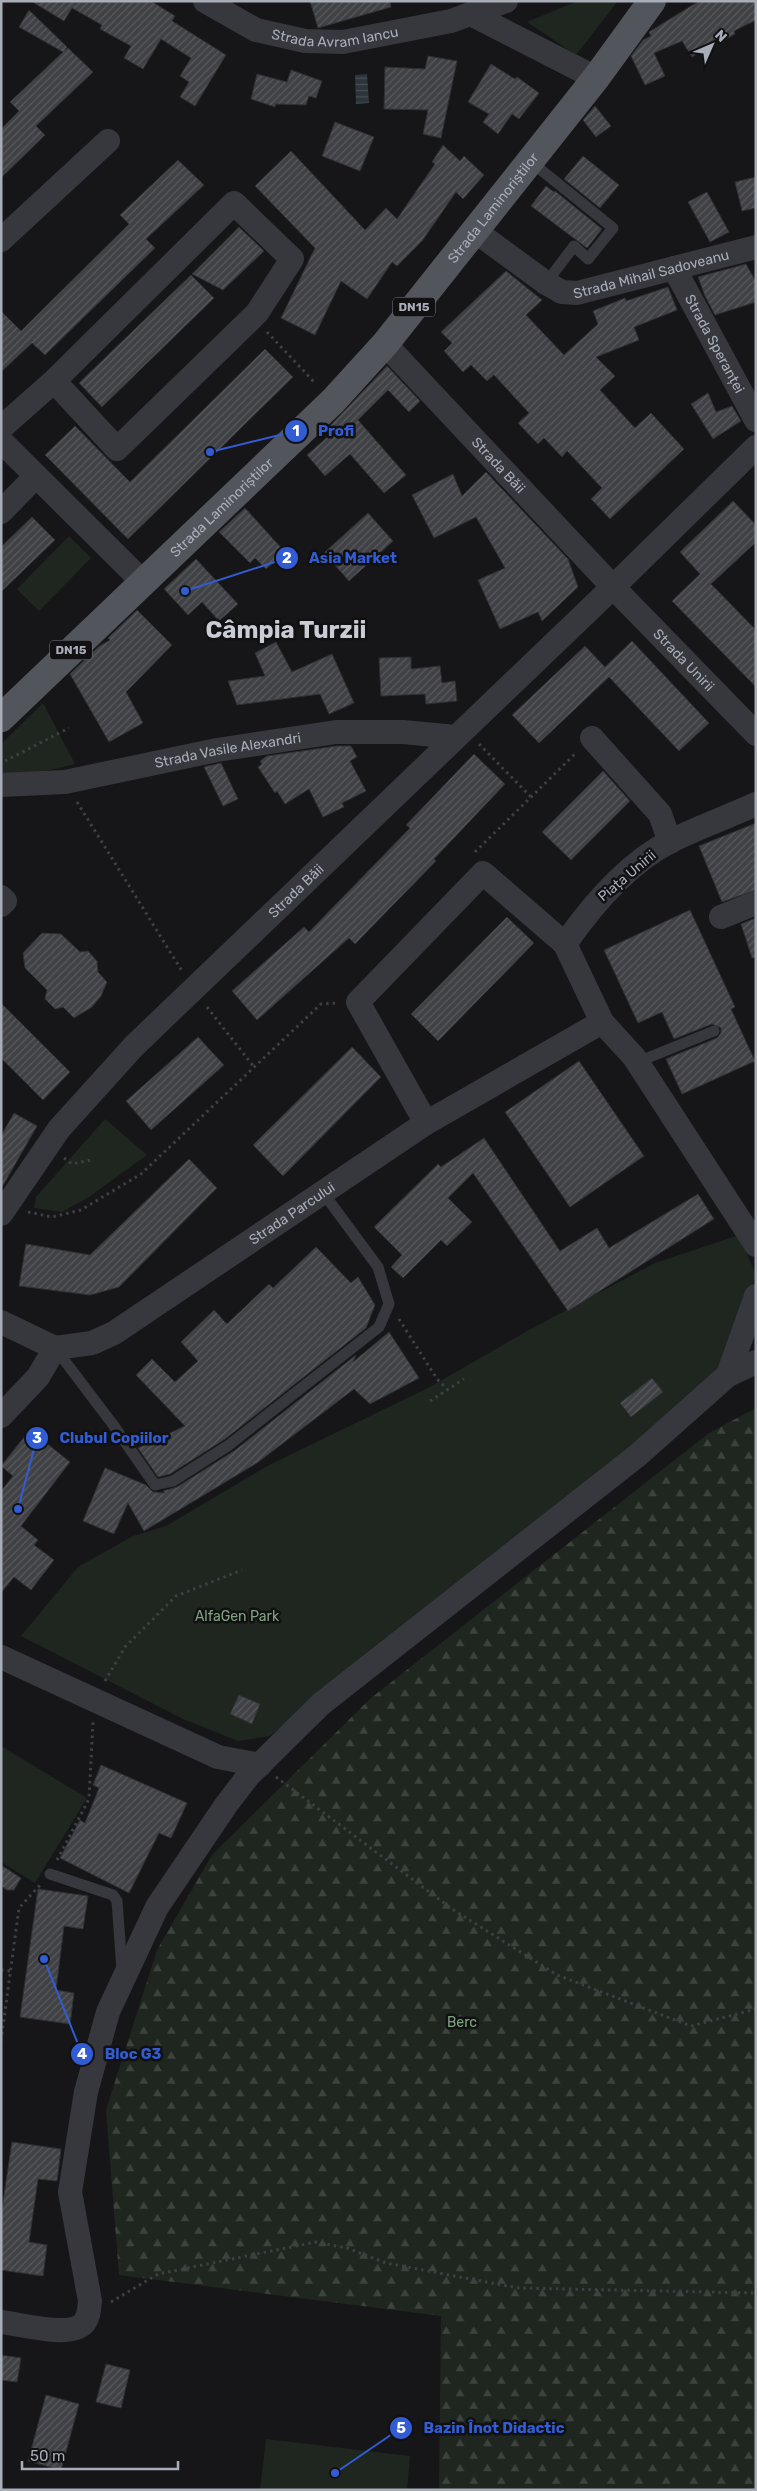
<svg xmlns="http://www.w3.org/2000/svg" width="757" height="2491" font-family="Rubik,sans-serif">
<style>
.green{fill:#1e261f}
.forest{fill:url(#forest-firs)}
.water{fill:url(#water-rules)}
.building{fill:url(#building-hatch);stroke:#303034}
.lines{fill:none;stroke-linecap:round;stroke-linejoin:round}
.path{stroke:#3d3f44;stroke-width:3;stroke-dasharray:2.5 4;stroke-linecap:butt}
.lane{stroke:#37383d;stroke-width:11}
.street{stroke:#37383d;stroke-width:24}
.primary{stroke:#53555c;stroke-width:28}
.labels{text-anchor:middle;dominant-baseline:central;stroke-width:5;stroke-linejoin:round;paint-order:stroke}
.shield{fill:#111113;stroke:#7b7e86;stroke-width:1}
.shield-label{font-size:12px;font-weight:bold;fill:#a8adb8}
.street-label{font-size:14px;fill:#a8adb8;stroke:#111113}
.park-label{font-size:14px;fill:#7fa381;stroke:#111113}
.town-label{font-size:24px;font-weight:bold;fill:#c9ccd4;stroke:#111113}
.leader{fill:none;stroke:#325cd3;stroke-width:2}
.callout-dot{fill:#325cd3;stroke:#111113;stroke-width:2}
.mark-label{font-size:15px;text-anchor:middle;font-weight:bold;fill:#fff}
.callout-label{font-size:15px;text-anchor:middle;font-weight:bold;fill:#325cd3;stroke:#111113;stroke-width:5;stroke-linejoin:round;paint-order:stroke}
</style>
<defs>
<pattern id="forest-firs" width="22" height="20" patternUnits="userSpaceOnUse" patternTransform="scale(1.25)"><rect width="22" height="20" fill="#1e261f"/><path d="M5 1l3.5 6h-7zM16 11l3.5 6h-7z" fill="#3c433d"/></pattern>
<pattern id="water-rules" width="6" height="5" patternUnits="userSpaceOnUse" patternTransform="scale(1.25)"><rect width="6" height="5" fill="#2c353c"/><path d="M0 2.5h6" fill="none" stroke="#485056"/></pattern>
<pattern id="building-hatch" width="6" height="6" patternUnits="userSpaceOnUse" patternTransform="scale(1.25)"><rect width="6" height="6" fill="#404145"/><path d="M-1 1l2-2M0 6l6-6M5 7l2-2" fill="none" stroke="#595a5e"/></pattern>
</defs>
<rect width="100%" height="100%" fill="#161618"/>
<path class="green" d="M 578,1 L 618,1 L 576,55 L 527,22 Z
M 69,536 L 91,558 L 39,611 L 17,589 Z
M 43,703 L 75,764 L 1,782 L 1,744 Z
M 105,1119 L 147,1155 L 89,1197 L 62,1212 L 34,1208 L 36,1197 Z
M 739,1235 L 756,1275 L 717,1377 L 270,1736 L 238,1741 L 183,1719 L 21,1636 L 78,1567 L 133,1536 L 166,1526 L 269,1465 L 428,1388 L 529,1330 L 655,1263 Z
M 1,1746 L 87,1798 L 35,1883 L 1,1862 Z
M 266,2439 L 410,2456 L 407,2490 L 260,2490 Z"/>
<path class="forest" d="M 756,1408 L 756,2490 L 439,2490 L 441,2316 L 119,2275 L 106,2110 L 157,1950 L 212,1855 L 371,1698 L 709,1433 Z"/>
<path class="water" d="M 367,74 L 369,103 L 356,104 L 355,75 Z"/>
<path class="building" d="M 31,1 L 151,1 L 175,16 L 172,21 L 226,55 L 195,106 L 180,97 L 189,82 L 180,76 L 191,58 L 161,39 L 143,69 L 124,58 L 131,46 L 100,29 L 102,25 L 72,8 L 64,21 Z
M 310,1 L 390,1 L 391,7 L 318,28 Z
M 699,1 L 756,1 L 756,20 L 734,31 L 735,34 L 721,42 L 720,39 L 692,57 L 682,41 L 654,53 L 665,76 L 645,85 L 631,56 L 643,40 L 651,36 L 649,32 Z
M 29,10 L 67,47 L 65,50 L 68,48 L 93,72 L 36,126 L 45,135 L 1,178 L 1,129 L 19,111 L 10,102 L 63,52 L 19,27 Z
M 428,56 L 457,61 L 441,138 L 423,134 L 428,110 L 384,109 L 385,67 L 425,69 Z
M 491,64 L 515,79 L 517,77 L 539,93 L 519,119 L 512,114 L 498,134 L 483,122 L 489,114 L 468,102 Z
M 291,70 L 322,81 L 316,98 L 309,96 L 306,105 L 276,104 L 275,107 L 251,99 L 257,74 L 287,82 Z
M 595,106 L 611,126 L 596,137 L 583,120 Z
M 335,122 L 374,137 L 360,171 L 322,156 Z
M 443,145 L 460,161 L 464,156 L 484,175 L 463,199 L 456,192 L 422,241 L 397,266 L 392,262 L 367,299 L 341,281 L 315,335 L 281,318 L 315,248 L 255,186 L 291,151 L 365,230 L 386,208 L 397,219 L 435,164 L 432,162 Z
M 583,156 L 619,185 L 600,208 L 564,179 Z
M 178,160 L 204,185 L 146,239 L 155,248 L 45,355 L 32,343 L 1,372 L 1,311 L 21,331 L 129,224 L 120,215 Z
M 756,177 L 756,208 L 742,211 L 735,182 Z
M 546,186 L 554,192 L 555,191 L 602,229 L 587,248 L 531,206 Z
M 707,192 L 729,232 L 710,242 L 688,202 Z
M 239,227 L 264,251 L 223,290 L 192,274 Z
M 746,264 L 756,282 L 756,302 L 715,315 L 705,296 L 698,277 Z
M 506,271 L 542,300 L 526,315 L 564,355 L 598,324 L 593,311 L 625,298 L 626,301 L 668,287 L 677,310 L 634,327 L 639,340 L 596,357 L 615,376 L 600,390 L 635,428 L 651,413 L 684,449 L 610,519 L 591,499 L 602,488 L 567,451 L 562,457 L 544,438 L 538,444 L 518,423 L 529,413 L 494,375 L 487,381 L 471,365 L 463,372 L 444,351 L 452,343 L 441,332 Z
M 191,275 L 214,298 L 102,407 L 79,383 Z
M 265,349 L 293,377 L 128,539 L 45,455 L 75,426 L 130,482 Z
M 387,366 L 420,401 L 409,412 L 388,390 L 358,420 L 406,475 L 384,493 L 350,454 L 325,476 L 307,455 L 332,433 L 328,428 Z
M 708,393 L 716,412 L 732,406 L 741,421 L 713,439 L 691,404 Z
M 486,472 L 568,559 L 578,587 L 542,621 L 538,612 L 500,629 L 478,580 L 505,568 L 476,517 L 434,538 L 412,495 L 453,474 L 462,496 Z
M 733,501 L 756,525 L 756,542 L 711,584 L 756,630 L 756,687 L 672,601 L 700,574 L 680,552 Z
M 245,508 L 285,552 L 266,569 L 255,558 L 250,563 L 219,532 Z
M 368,513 L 393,541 L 349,581 L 324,553 Z
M 32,517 L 55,540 L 1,592 L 1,547 Z
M 196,559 L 238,604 L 219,621 L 202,602 L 188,615 L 164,589 Z
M 137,610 L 172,645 L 126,692 L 143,723 L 109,742 L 70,674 L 98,647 L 110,640 L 108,638 Z
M 632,641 L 709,723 L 679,751 L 609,677 L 539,743 L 512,715 L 585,646 L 605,667 Z
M 276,642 L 292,672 L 332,654 L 354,703 L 329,714 L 320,694 L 237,705 L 228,681 L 265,676 L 255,653 Z
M 411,657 L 411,669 L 440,666 L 442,683 L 455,681 L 457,701 L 426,704 L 425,694 L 381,696 L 379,658 Z
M 337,746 L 351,746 L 357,757 L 350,761 L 366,791 L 342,803 L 344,807 L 323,817 L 309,789 L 285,804 L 277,791 L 275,793 L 258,767 L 262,764 L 260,761 L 267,756 Z
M 474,754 L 505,784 L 434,859 L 436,861 L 355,944 L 349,938 L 257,1020 L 232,991 L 304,927 L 309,932 L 410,828 L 406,825 Z
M 221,763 L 238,799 L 223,806 L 204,767 Z
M 603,771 L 630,801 L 571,860 L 542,832 Z
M 756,823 L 756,890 L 722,902 L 699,846 Z
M 690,910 L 735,1007 L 731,1009 L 755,1061 L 682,1094 L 666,1059 L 717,1038 L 721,1033 L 721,1028 L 712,1024 L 674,1039 L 662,1012 L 638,1023 L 604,950 Z
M 507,917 L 534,943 L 438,1041 L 411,1014 Z
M 756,918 L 756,957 L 752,958 L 741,924 Z
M 42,933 L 61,934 L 80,952 L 88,951 L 97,961 L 98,972 L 107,982 L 101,996 L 92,1007 L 74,1018 L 63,1007 L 55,1009 L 45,999 L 47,990 L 25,968 L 23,953 Z
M 1,1003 L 70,1072 L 43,1100 L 1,1058 Z
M 198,1037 L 224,1065 L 151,1130 L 126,1101 Z
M 352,1047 L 381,1077 L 283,1176 L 253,1145 Z
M 579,1061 L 644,1156 L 570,1207 L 505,1112 Z
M 14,1113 L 37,1126 L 1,1189 L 1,1136 Z
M 484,1138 L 560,1251 L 597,1228 L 609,1248 L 698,1194 L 714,1219 L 568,1311 L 473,1173 L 448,1198 L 472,1222 L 447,1246 L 441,1240 L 403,1278 L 391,1267 L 402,1255 L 374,1227 L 438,1164 L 441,1167 Z
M 189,1159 L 217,1188 L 119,1287 L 90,1295 L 19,1286 L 26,1244 L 90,1255 Z
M 316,1247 L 351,1283 L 358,1277 L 375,1305 L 366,1328 L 225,1439 L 170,1474 L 158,1477 L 138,1448 L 185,1426 L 136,1375 L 152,1359 L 175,1382 L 198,1361 L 181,1342 L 214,1310 L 227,1324 L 269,1284 L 273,1288 Z
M 389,1332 L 419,1378 L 370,1404 L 354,1389 L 257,1463 L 144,1531 L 128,1503 L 114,1534 L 83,1521 L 105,1468 L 146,1485 L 153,1492 L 165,1493 L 163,1491 L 177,1487 L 234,1451 L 356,1355 L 353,1362 Z
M 652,1378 L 663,1392 L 631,1417 L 620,1403 Z
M 30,1430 L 70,1462 L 21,1526 L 38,1540 L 34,1545 L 54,1560 L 31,1590 L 14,1577 L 1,1593 L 1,1491 L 13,1476 L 1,1466 Z
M 239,1695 L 260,1704 L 252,1724 L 230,1714 Z
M 101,1765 L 187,1803 L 171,1838 L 159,1833 L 129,1893 L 60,1858 L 80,1820 L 85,1823 L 99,1788 L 93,1785 Z
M 1,1865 L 21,1878 L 14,1890 L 7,1890 L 1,1886 Z
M 38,1889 L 88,1896 L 83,1929 L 64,1926 L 56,1990 L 74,1993 L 70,2024 L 20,2017 Z
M 12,2142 L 61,2149 L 57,2181 L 38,2179 L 29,2242 L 47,2245 L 43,2276 L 1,2270 L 1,2215 Z
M 1,2355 L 21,2358 L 17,2382 L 1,2380 Z
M 106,2364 L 130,2370 L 121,2408 L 96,2402 Z
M 46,2395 L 79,2404 L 61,2470 L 28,2461 Z"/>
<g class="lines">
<path class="path" d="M 267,332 L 316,384
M 479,744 L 531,797
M 5,761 L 69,728
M 77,802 L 182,971
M 475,852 L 577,752
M 207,1007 L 254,1067
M 64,1158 L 72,1164 L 91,1160
M 28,1212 L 52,1217 L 81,1210 L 141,1174 L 321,1004 L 338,1003
M 399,1319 L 437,1379 L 448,1390
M 430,1401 L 464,1379
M 105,1681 L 125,1647 L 176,1596 L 242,1570
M 276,1777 L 452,1909 L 557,1975 L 691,2026 L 756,2009
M 57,1860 L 89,1799 L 93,1722
M 1,1970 L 11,1971
M 1,2041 L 19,1908 L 41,1884
M 111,2302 L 158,2274 L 316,2242 L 347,2248 L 386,2263 L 518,2288 L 756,2293"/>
<path class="lane" d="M 530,161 L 613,228 L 588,259 L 574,246 L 546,283
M 636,1058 L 640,1061 L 714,1031
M 55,1348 L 114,1426 L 155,1485 L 173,1481 L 229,1445 L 379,1327 L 389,1304 L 378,1267 L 324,1194
M 50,1874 L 113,1895 L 117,1901 L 122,1970"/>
<g class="street">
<path id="s1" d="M 205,1 L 256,30 L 305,41 L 343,42 L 451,21 L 506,1"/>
<path d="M 471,14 L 596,78"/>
<path id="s2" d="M 475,231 L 546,283 L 562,292 L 577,293 L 756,247"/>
<path d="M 1,240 L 108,141"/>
<path id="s3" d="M 674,268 L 756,420"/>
<path id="s4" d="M 385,344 L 613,587 L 756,734"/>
<path d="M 1,428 L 54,381 L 117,449 L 257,313 L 292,259 L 234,203 L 54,381"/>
<path d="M 1,441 L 142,581"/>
<path d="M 1,512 L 36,476"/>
<path d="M 592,738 L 660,814 L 670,842"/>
<path id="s5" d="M 1,785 L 65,782 L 217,750 L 336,732 L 403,732 L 456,737"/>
<path d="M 756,804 C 728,817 699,827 671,841 C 628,863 592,905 565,944 L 602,1022 L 634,1057 L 756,1245"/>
<path d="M 1,897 L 5,901 L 1,905"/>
<path d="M 721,917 L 756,903"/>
<path d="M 426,1123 L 358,1002 L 483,873 L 565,944"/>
<path id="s6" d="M 1,1214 L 59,1129 L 134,1046 L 613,587 L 756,447"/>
<path d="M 1,1322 L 55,1348"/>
<path id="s7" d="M 55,1348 L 92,1343 L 114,1333 L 426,1123 L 602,1022"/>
<path d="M 728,1375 L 756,1362"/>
<path d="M 1,1416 L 38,1377 L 55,1348"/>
<path d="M 1,1657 L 218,1757 L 260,1765"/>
<path d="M 1,2322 C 21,2324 68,2338 83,2324 C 89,2318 89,2309 90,2301 L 70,2192 L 86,2092 L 108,2012 L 157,1907 L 226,1805 L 249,1775 L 321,1704 L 638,1455 L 728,1375 L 756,1296"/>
</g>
<path class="primary" id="s8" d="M 1,718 L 333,401 L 385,344 L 596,78 L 652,1"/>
</g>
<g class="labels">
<g class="shield">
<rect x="393" y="297.5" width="42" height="19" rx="4"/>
<rect x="50" y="640.5" width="42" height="19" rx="4"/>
</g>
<g class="shield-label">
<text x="414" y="307">DN15</text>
<text x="71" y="650">DN15</text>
</g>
<g class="street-label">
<text stroke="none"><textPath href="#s1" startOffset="139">Strada Avram Iancu</textPath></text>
<text stroke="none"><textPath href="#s8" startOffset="710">Strada Laminoriștilor</textPath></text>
<text stroke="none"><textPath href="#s2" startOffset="198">Strada Mihail Sadoveanu</textPath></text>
<text stroke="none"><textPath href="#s3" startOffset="86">Strada Speranței</textPath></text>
<text stroke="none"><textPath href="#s4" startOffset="166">Strada Băii</textPath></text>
<text stroke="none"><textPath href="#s8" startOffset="305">Strada Laminoriștilor</textPath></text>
<text stroke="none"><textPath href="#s4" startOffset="435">Strada Unirii</textPath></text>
<text stroke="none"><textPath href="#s5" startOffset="230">Strada Vasile Alexandri</textPath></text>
<text transform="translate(627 876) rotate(-40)">Piața Unirii</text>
<text stroke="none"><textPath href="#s6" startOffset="439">Strada Băii</textPath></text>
<text stroke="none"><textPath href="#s7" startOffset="276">Strada Parcului</textPath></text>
</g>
<g class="park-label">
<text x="237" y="1616">AlfaGen Park</text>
<text x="462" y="2022">Berc</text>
</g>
<g class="town-label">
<text x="286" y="630">Câmpia Turzii</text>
</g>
</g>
<path class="leader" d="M210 452L296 431M185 591L287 558M18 1509L37 1438M44 1959L82 2054M335 2473L401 2428"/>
<g class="callout-dot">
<circle cx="210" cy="452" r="5"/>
<circle cx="185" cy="591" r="5"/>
<circle cx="18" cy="1509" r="5"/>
<circle cx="44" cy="1959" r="5"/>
<circle cx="335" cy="2473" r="5"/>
<circle cx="296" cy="431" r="12"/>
<circle cx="287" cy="558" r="12"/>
<circle cx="37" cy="1438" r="12"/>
<circle cx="82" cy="2054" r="12"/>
<circle cx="401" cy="2428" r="12"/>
</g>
<g class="mark-label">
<text x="296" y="436">1</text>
<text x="287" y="563">2</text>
<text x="37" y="1443">3</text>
<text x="82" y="2059">4</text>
<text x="401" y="2433">5</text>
</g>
<g class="callout-label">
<text x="336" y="436">Profi</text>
<text x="353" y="563">Asia Market</text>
<text x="114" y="1443">Clubul Copiilor</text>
<text x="133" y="2059">Bloc G3</text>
<text x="494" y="2433">Bazin Înot Didactic</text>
</g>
<rect width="757" height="2491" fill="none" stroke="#a8adb8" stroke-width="5"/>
<g transform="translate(712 45) rotate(45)" stroke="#111113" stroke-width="4" paint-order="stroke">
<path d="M0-4L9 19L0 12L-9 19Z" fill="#a8adb8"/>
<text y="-8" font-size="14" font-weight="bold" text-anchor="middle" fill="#a8adb8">N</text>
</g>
<path d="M22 2461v8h156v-8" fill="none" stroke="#a8adb8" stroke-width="2.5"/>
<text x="30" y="2461" font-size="15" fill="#a8adb8" stroke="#111113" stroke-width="4" paint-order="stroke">50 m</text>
</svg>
